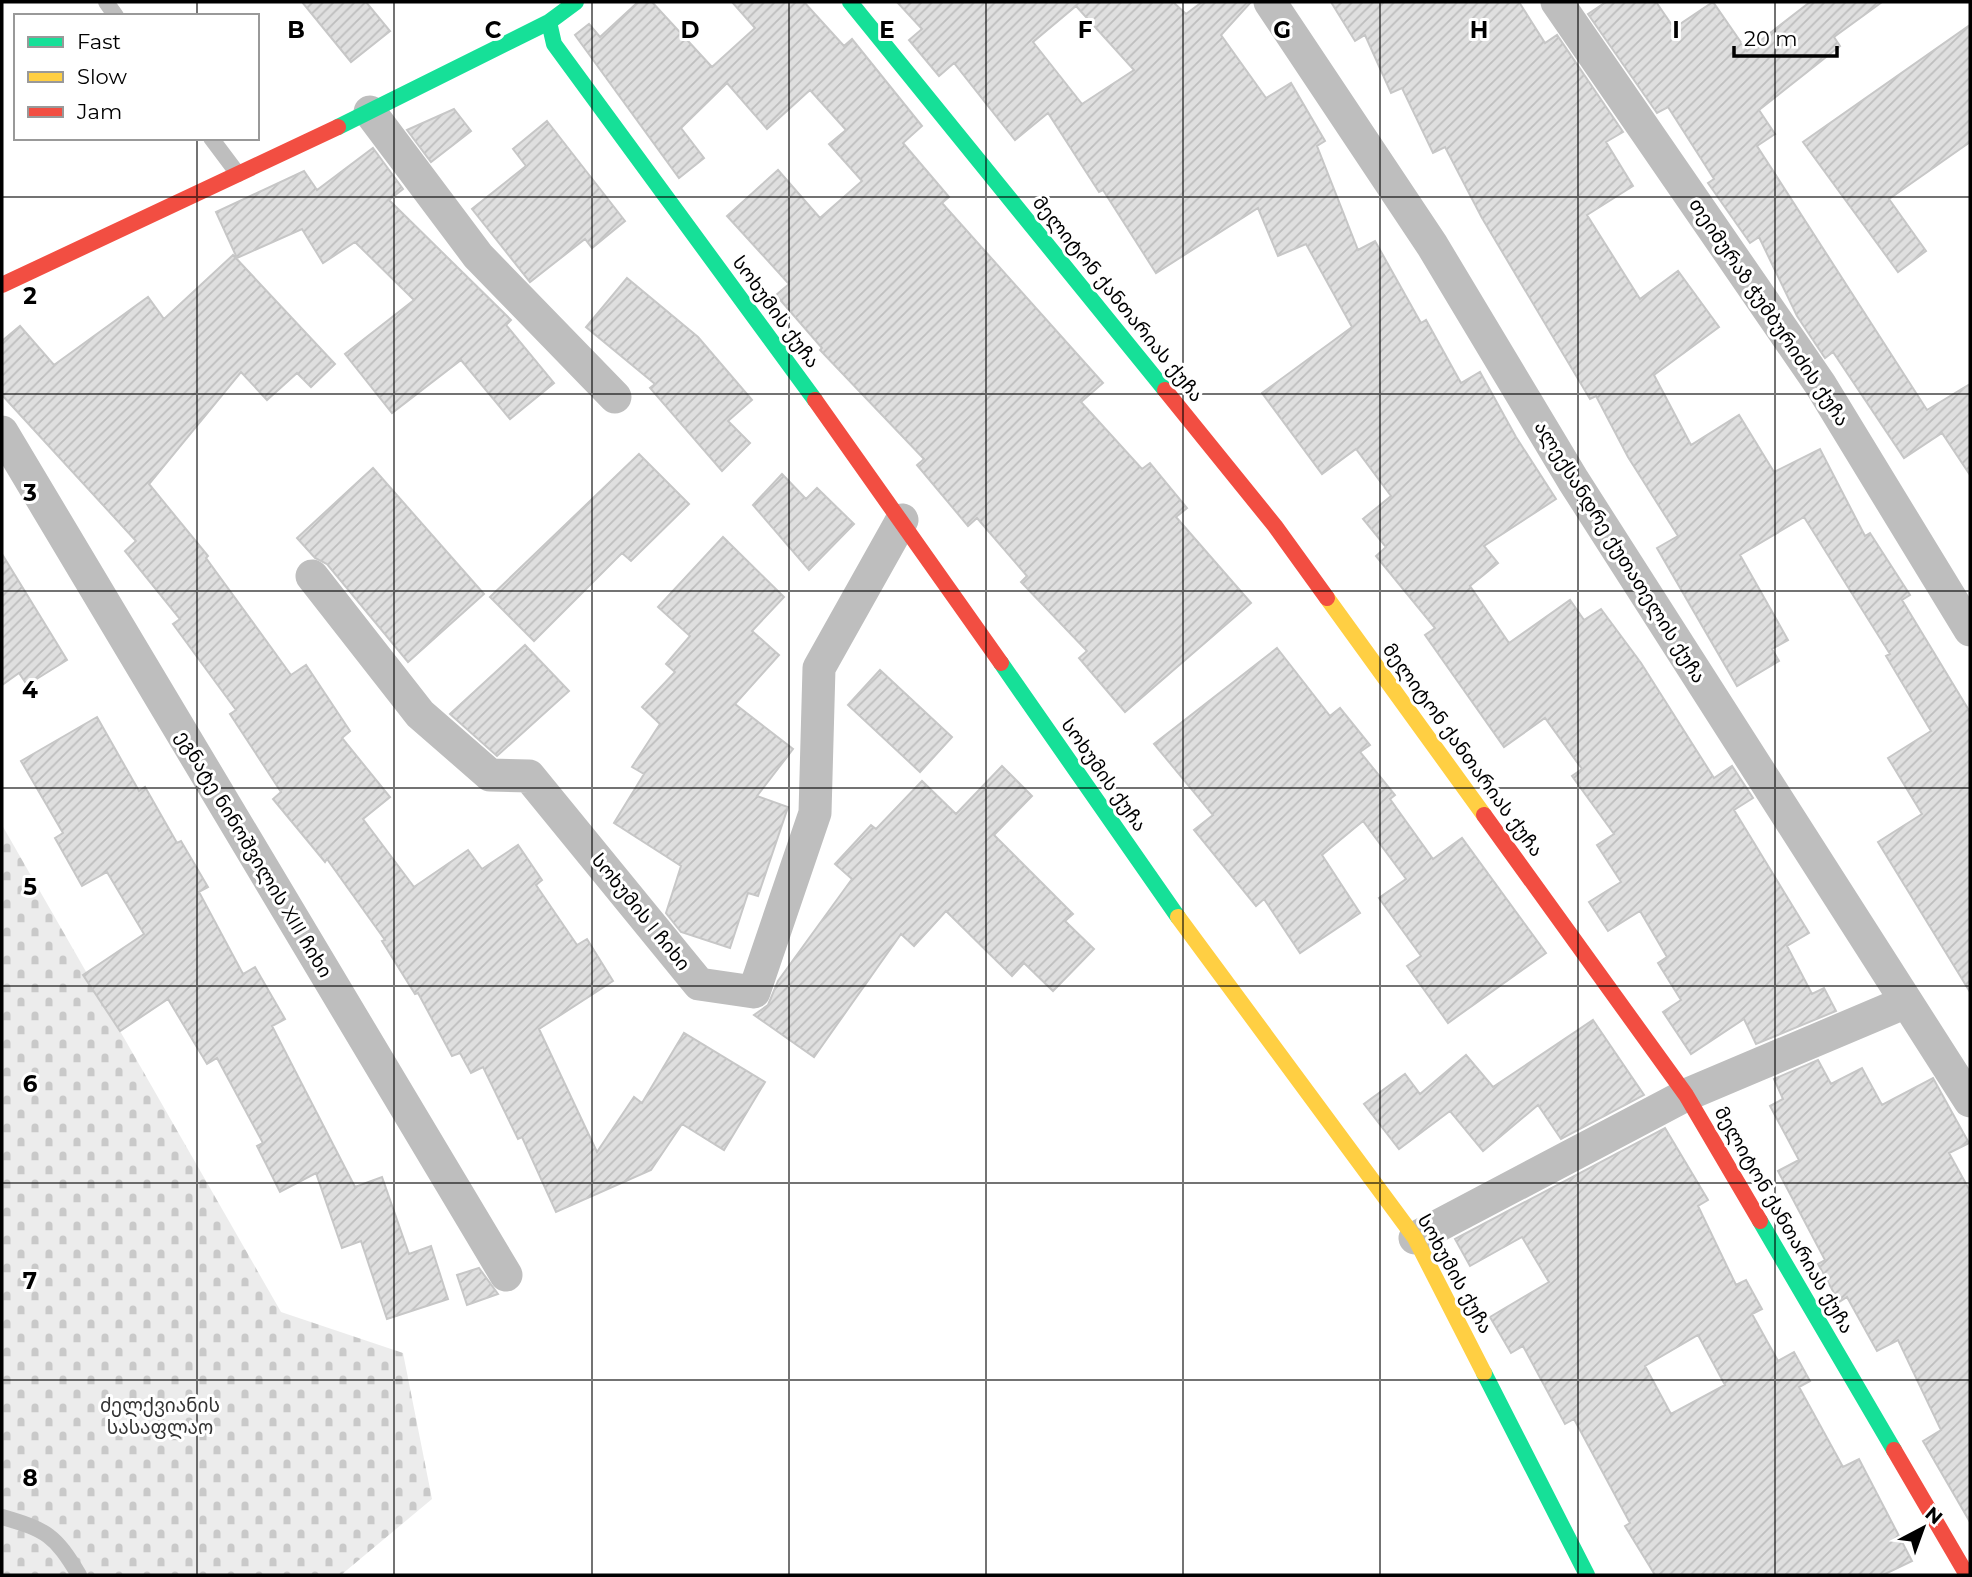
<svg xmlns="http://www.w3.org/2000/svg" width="1972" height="1577" font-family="Montserrat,'Noto Sans Georgian',sans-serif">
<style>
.cemetery{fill:url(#cemetery-stones)}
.building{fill:url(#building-hatch);stroke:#c7c7c7;stroke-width:2;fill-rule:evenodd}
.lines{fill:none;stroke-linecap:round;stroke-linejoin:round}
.lane{stroke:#bebebe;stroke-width:16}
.street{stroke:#bebebe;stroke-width:33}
.fast{stroke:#16e098;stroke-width:16}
.slow{stroke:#ffcf43;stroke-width:16}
.jam{stroke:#f24e42;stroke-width:16}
.grid{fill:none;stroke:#000;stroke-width:2;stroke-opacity:0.55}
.labels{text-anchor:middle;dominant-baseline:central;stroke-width:6;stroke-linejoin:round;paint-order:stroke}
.street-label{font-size:19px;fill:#000;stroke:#fff}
.park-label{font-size:19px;fill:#333;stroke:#fff}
.grid-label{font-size:23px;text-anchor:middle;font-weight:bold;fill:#000;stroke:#fff;stroke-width:6;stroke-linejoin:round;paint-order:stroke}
</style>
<defs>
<pattern id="cemetery-stones" width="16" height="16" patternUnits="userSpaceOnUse" patternTransform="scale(1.75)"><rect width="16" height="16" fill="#ececec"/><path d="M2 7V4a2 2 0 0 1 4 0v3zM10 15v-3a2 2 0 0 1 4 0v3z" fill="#c9c9c9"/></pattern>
<pattern id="building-hatch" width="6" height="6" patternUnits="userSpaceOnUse" patternTransform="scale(1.75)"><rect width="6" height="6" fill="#dfdfdf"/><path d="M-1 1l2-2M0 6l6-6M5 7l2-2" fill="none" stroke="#bebebe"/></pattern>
</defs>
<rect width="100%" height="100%" fill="#fff"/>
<path class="cemetery" d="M 2,825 L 281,1312 L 403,1353 L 432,1499 L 341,1575 L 2,1575 Z"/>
<path class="building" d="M 302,2 L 366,2 L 390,31 L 351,62 Z
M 638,2 L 652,2 L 712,67 L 755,28 L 732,2 L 804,2 L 844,46 L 852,39 L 922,126 L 903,143 L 949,197 L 942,203 L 1103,383 L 1081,402 L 1142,469 L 1150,463 L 1187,508 L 1176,517 L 1251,603 L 1125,712 L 1079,658 L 1087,651 L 1021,582 L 1027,576 L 977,518 L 968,526 L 917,465 L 924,459 L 820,350 L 822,348 L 776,295 L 789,284 L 727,216 L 778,170 L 820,218 L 862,181 L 829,144 L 846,130 L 810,90 L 767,129 L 727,83 L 681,128 L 704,158 L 679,178 L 575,35 L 589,24 L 600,37 Z
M 897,2 L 1173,2 L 1186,14 L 1202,2 L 1251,2 L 1221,35 L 1266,98 L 1291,83 L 1325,141 L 1317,146 L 1358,250 L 1375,241 L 1421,323 L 1426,320 L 1461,383 L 1480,372 L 1516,437 L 1556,499 L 1484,546 L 1498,563 L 1470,586 L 1509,643 L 1570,600 L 1584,620 L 1601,609 L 1641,663 L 1714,778 L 1732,766 L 1753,798 L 1734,810 L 1809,933 L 1787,946 L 1812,994 L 1824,988 L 1836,1011 L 1756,1044 L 1744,1019 L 1691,1054 L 1663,1012 L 1681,1000 L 1658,963 L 1667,957 L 1640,911 L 1608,931 L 1589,902 L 1621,882 L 1597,845 L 1614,834 L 1572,776 L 1582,769 L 1545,718 L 1504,747 L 1425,635 L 1435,628 L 1376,556 L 1386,547 L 1363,519 L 1391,496 L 1356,449 L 1322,474 L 1262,393 L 1352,327 L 1306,244 L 1278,256 L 1258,208 L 1156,273 L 1103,190 L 1099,192 L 1048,113 L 1015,140 L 954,63 L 939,76 L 909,40 L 922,29 ZM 1076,6 L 1134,70 L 1082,104 L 1033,42 Z
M 1331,2 L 1519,2 L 1545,43 L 1557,35 L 1623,132 L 1606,142 L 1633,186 L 1587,215 L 1640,299 L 1678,271 L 1719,327 L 1654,375 L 1691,445 L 1739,415 L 1774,472 L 1820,449 L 1865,536 L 1870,533 L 1910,595 L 1902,600 L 1970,712 L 1970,992 L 1878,842 L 1922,814 L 1888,758 L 1931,731 L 1886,656 L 1890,654 L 1804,517 L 1740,555 L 1788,640 L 1772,649 L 1779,661 L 1737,686 L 1657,548 L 1678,536 L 1628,457 L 1596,396 L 1590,399 L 1482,218 L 1445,147 L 1433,153 L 1402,88 L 1391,93 L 1365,35 L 1355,41 Z
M 1606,2 L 1656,2 L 1674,28 L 1713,2 L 1747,51 L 1810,2 L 1882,2 L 1834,37 L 1840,46 L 1759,110 L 1775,134 L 1757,146 L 1927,410 L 1970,384 L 1970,475 L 1942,433 L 1904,458 L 1833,352 L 1825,358 L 1797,316 L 1759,237 L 1750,243 L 1708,183 L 1714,179 L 1668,107 L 1657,113 L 1588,14 Z
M 1970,25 L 1970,142 L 1889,199 L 1926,251 L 1898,272 L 1803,142 Z
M 454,109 L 471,131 L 431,162 L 407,130 Z
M 547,121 L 625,221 L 592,248 L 585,239 L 530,282 L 472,209 L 526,166 L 513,149 Z
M 373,148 L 403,189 L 389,200 L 511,320 L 506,325 L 554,383 L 510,419 L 461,360 L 392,413 L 345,354 L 414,300 L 355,242 L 323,263 L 302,229 L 237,258 L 216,212 L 304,171 L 317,190 Z
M 233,255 L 335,364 L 311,387 L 297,373 L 267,400 L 241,372 L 149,484 L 208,556 L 206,558 L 291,675 L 306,665 L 350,731 L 342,738 L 390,797 L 363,819 L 414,887 L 468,850 L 482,869 L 518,845 L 542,880 L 536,885 L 577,945 L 587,939 L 613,981 L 539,1029 L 597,1152 L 634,1097 L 642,1103 L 684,1033 L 765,1082 L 724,1150 L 682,1124 L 651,1170 L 556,1212 L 522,1137 L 518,1139 L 483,1067 L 471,1073 L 460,1053 L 452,1056 L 418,993 L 415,994 L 382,941 L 385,940 L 327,859 L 325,862 L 273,799 L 281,792 L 230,714 L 236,710 L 173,624 L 180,619 L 125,551 L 136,541 L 2,395 L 2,341 L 20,326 L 54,365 L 148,297 L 164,319 Z
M 627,278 L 698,337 L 752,400 L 728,421 L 750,443 L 722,471 L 650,388 L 655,384 L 586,327 Z
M 639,454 L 689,504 L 631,561 L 622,553 L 534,641 L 490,597 Z
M 373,468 L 484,594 L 408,662 L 327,564 L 315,558 L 297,538 Z
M 782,474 L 806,499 L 817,488 L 854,524 L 809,570 L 753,505 Z
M 723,537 L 784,597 L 752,631 L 779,655 L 735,704 L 793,749 L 757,796 L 788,807 L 758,896 L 748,893 L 730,948 L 681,932 L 666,913 L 681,866 L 614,823 L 644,774 L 632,767 L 660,724 L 642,707 L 675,672 L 666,664 L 690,636 L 658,607 Z
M 2,554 L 67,660 L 27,685 L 19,673 L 2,685 Z
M 525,645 L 569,691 L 497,756 L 450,714 Z
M 1277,648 L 1330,716 L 1340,708 L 1370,745 L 1360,752 L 1395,795 L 1390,799 L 1433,859 L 1462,838 L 1546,953 L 1448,1023 L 1407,966 L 1421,956 L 1379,898 L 1406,879 L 1363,821 L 1322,855 L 1360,913 L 1300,953 L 1264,899 L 1256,906 L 1194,830 L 1213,815 L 1154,744 Z
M 880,670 L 952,737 L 920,772 L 848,705 Z
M 97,717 L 139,791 L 145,787 L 177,843 L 181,841 L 208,887 L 199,892 L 243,974 L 255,967 L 285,1019 L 272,1026 L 355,1187 L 382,1177 L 409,1254 L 431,1246 L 448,1299 L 387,1319 L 361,1241 L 342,1248 L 316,1173 L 280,1192 L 257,1146 L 263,1143 L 217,1058 L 207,1064 L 168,999 L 120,1031 L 83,975 L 144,934 L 107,872 L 82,886 L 55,838 L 63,833 L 21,761 Z
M 1002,766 L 1032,796 L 994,835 L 1073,914 L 1065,921 L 1094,949 L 1053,991 L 1024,963 L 1012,976 L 946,911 L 914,946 L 901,934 L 814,1057 L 754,1015 L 768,1005 L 778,981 L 852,879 L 835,864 L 871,825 L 876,829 L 922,781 L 956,814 Z
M 1593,1020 L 1644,1095 L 1561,1139 L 1538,1105 L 1483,1151 L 1450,1111 L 1399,1149 L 1364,1104 L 1405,1074 L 1420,1094 L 1466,1055 L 1493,1087 Z
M 1818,1060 L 1831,1084 L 1862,1068 L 1882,1105 L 1933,1078 L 1969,1143 L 1949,1153 L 1970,1191 L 1970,1522 L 1923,1441 L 1941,1430 L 1898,1340 L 1877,1351 L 1847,1297 L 1839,1302 L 1818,1264 L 1825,1260 L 1778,1171 L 1799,1160 L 1770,1106 L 1783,1099 L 1774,1079 Z
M 1665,1128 L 1708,1200 L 1698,1206 L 1736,1285 L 1746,1280 L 1762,1309 L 1752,1314 L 1778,1361 L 1794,1352 L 1810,1381 L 1799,1387 L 1843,1467 L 1859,1459 L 1912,1561 L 1883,1575 L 1655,1575 L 1625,1526 L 1630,1523 L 1574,1419 L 1565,1424 L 1523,1346 L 1511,1353 L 1490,1317 L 1549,1282 L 1522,1237 L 1470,1266 L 1455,1239 ZM 1698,1335 L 1725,1385 L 1671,1414 L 1645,1366 Z
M 479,1268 L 498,1294 L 467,1305 L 457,1275 Z"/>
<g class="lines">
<path class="lane" d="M 106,2 L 116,16
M 211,138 L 238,174
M 2,1517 C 47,1530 55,1535 79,1575"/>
<path class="street" d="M 1270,2 L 1432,245 L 1573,480 L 1970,1101
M 1557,2 L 1820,384 L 1970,630
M 370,112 L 478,256 L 615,397
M 2,432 L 506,1275
M 312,576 L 420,714 L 490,775 L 529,776 L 699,984 L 754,992 L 815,813 L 819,668 L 902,520
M 1415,1238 L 1686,1095 L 1906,1002"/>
<path class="fast" d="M 850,2 L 1165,390
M 549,22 L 554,44 L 815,400
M 338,127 L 549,22 L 576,2
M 1001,663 L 1178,917
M 1760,1221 L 1894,1450
M 1484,1373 L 1587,1575"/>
<path class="slow" d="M 1327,598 L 1484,815
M 1178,917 L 1415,1238 L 1484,1373"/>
<path class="jam" d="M 2,285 L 338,127
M 1165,390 L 1275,526 L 1327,598
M 815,400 L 1001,663
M 1484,815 L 1686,1095 L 1760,1221
M 1894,1450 L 1967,1575"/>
</g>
<path class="grid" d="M 197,2 L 197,16M 394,2 L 394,1575M 592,2 L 592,1575M 789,2 L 789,1575M 986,2 L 986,1575M 1183,2 L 1183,1575M 1380,2 L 1380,1575M 1578,2 L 1578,1575M 1775,2 L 1775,1575M 197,138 L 197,1575M 2,197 L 1970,197M 2,394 L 1970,394M 2,591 L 1970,591M 2,788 L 1970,788M 2,986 L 1970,986M 2,1183 L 1970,1183M 2,1380 L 1970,1380"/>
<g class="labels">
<g class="street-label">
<text transform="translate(1118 299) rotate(51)">მელიტონ ქანთარიას ქუჩა</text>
<text transform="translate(776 312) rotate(54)">სოხუმის ქუჩა</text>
<text transform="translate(1769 312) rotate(56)">თეიმურაზ ჭუმბურიძის ქუჩა</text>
<text transform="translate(1620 552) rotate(58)">ალექსანდრე ქუთათელის ქუჩა</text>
<text transform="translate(1463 750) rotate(54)">მელიტონ ქანთარიას ქუჩა</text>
<text transform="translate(1104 775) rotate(55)">სოხუმის ქუჩა</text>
<text transform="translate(254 854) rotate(59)">ეგნატე ნინოშვილის XIII ჩიხი</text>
<text transform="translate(641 912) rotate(51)">სოხუმის I ჩიხი</text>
<text transform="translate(1784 1220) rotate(60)">მელიტონ ქანთარიას ქუჩა</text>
<text transform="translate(1455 1274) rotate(61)">სოხუმის ქუჩა</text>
</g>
<g class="park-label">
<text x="160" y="1405">ძელქვიანის<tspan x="160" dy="22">სასაფლაო</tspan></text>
</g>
</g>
<g class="grid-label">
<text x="296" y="38">B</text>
<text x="493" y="38">C</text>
<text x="690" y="38">D</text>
<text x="887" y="38">E</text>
<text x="1085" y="38">F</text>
<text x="1282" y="38">G</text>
<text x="1479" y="38">H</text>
<text x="1676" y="38">I</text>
<text x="30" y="304">2</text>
<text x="30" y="501">3</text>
<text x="30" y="698">4</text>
<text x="30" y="895">5</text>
<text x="30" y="1092">6</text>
<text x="30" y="1289">7</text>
<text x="30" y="1486">8</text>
</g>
<rect width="1972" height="1577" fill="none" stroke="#000000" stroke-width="7"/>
<rect x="14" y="14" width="245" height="126" fill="#ffffff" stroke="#999999" stroke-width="2"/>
<rect x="28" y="37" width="35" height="10" fill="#16e098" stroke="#999999" stroke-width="2"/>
<text x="77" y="49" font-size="21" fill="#000000">Fast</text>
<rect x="28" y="72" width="35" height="10" fill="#ffcf43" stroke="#999999" stroke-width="2"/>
<text x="77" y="84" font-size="21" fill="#000000">Slow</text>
<rect x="28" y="107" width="35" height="10" fill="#f24e42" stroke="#999999" stroke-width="2"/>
<text x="77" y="119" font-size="21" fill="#000000">Jam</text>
<g transform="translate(1923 1528) rotate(41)" stroke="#ffffff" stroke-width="5" paint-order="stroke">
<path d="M0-5L12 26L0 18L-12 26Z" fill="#000000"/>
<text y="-10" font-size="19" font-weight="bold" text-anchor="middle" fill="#000000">N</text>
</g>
<path d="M1734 46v10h103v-10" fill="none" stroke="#000000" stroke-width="3.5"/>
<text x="1744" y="46" font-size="21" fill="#000000" stroke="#ffffff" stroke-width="5" paint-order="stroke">20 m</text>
</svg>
